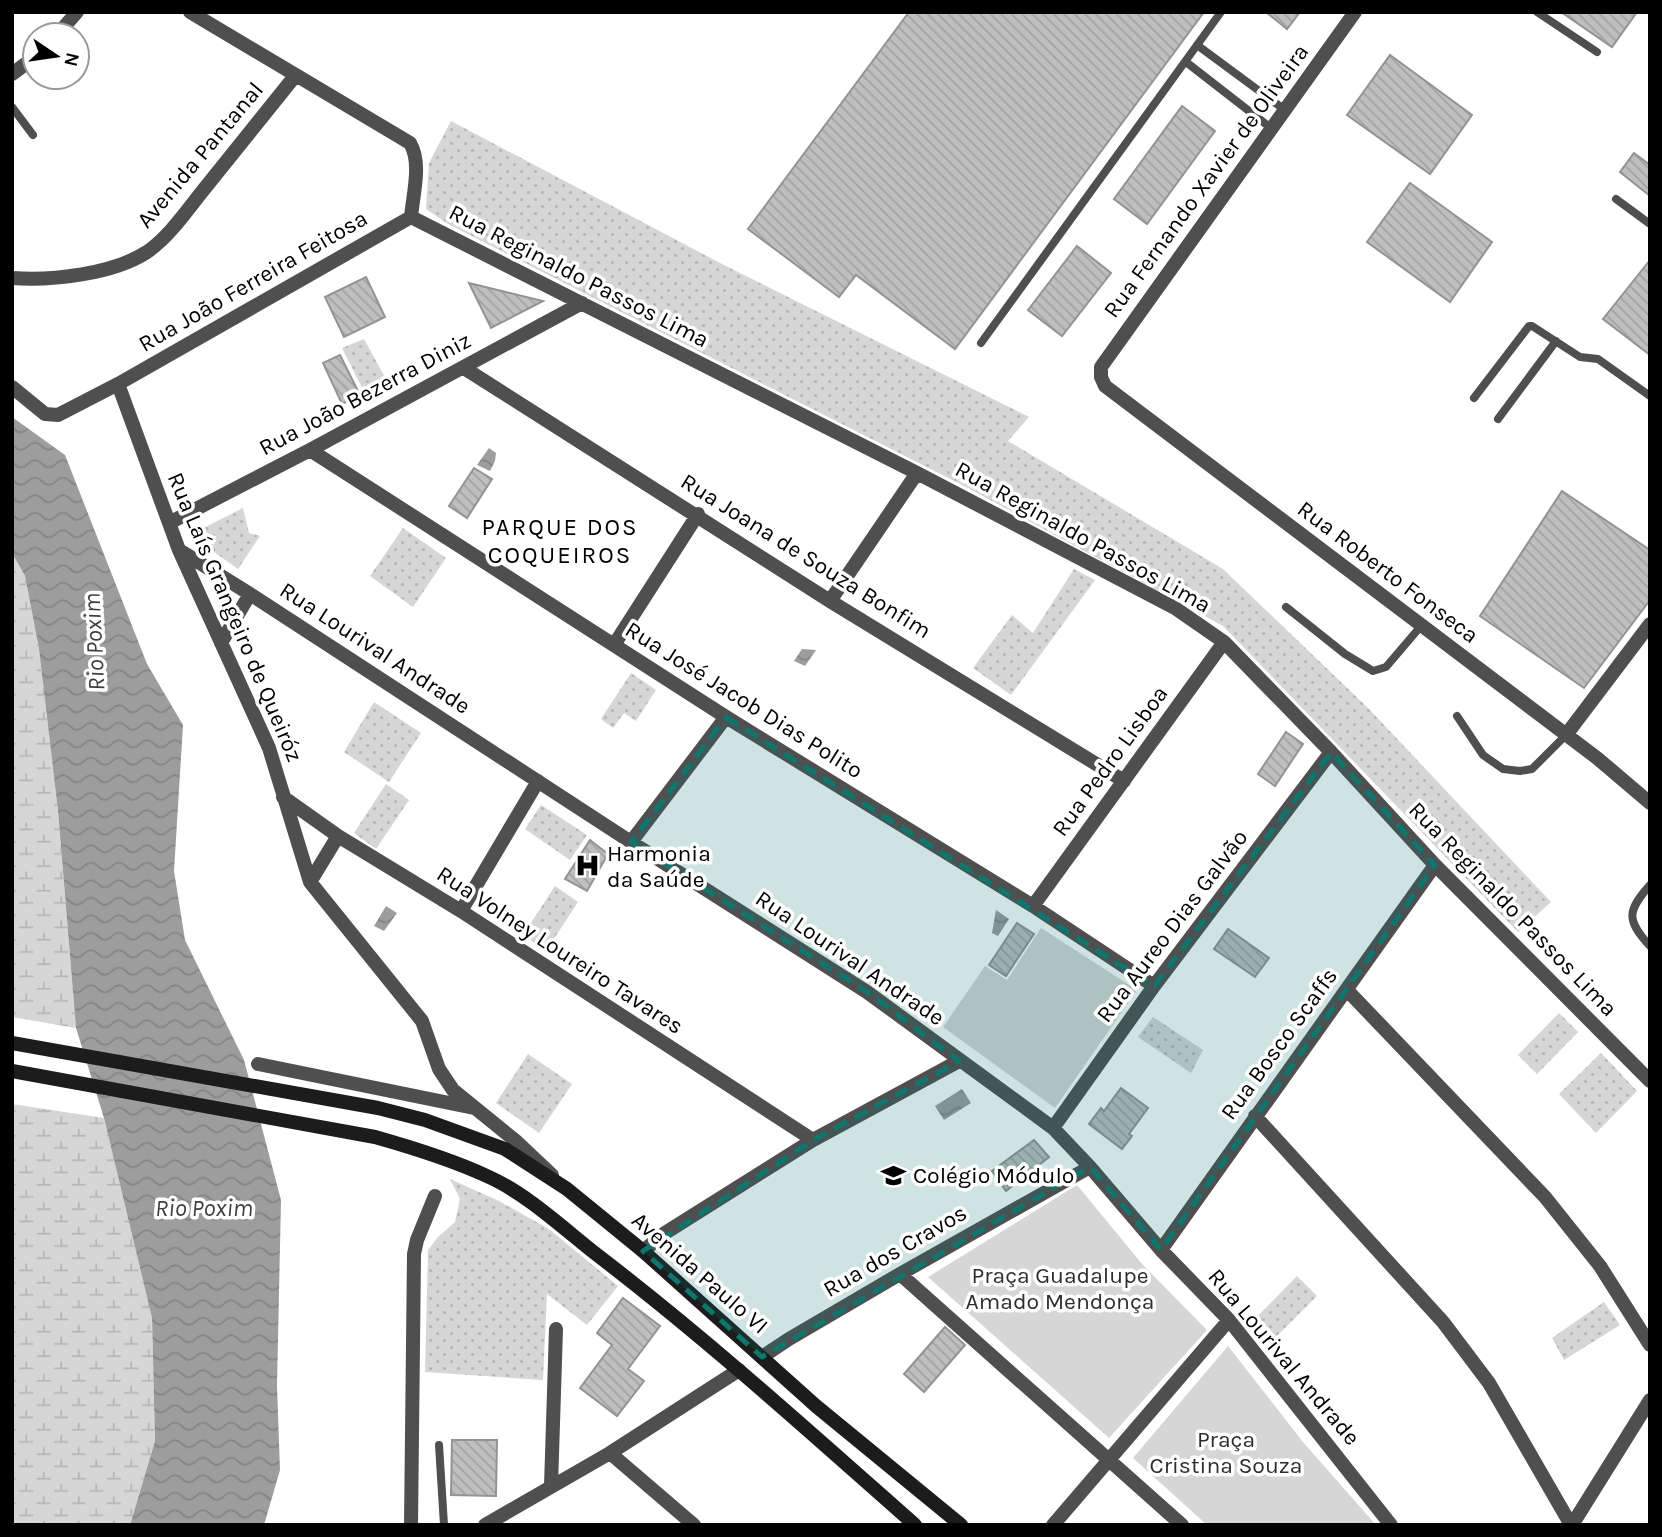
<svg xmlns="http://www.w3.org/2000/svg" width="1662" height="1537" font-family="Karla,sans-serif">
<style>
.grass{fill:url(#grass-dots)}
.wetland{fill:url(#wetland-marsh)}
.park{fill:#d6d6d6}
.water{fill:url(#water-waves)}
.building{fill:url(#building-back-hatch);stroke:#939393;stroke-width:2}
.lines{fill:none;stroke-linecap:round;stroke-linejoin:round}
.lane{stroke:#4f4f4f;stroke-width:8}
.street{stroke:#4f4f4f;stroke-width:14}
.secondary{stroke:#1c1c1c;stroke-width:14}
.marked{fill:#0f766e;fill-opacity:0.2;stroke:#0f766e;stroke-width:5;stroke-dasharray:14 9;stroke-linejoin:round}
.labels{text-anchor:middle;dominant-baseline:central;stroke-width:7;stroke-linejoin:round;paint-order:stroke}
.street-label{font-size:23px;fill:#000;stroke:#fff}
.poi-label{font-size:23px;fill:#000;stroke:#fff;text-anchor:start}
.park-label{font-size:23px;fill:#2d2d2d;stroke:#fff}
.neighbourhood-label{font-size:24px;letter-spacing:2px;fill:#000;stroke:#fff}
.water-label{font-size:24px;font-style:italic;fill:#3e3e3e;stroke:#fff}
</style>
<defs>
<pattern id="grass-dots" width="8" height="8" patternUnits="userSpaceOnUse" patternTransform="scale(1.75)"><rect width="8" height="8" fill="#d6d6d6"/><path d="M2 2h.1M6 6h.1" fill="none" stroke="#b6b6b6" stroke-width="1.8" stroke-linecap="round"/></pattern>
<pattern id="wetland-marsh" width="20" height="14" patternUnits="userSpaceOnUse" patternTransform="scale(1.75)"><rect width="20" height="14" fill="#d6d6d6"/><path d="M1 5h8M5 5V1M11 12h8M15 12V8" fill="none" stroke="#b6b6b6"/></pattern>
<pattern id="water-waves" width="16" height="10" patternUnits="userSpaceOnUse" patternTransform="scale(1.75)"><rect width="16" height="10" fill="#9d9d9d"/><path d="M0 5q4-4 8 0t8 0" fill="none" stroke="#858585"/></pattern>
<pattern id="building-back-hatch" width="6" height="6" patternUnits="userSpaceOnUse" patternTransform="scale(1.75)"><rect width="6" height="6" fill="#bfbfbf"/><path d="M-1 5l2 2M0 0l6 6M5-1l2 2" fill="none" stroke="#a2a2a2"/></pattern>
</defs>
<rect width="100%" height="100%" fill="#fff"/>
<path class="grass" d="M 451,121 L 720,263 L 1029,417 L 1008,441 L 1223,569 L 1368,708 L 1551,902 L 1518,932 L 1223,626 L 968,488 L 448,224 L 426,209 L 429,163 Z
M 364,339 L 392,390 L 370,404 L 342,348 Z
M 243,508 L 249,533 L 260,536 L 238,569 L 190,535 Z
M 403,528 L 446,558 L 413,607 L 370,576 Z
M 1074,569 L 1095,580 L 1011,695 L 973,668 L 1012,615 L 1033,633 Z
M 631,673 L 656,690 L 636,721 L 624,713 L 613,728 L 601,719 Z
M 374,702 L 421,733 L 389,782 L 344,752 Z
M 386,784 L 409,800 L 376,849 L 354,833 Z
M 541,805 L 587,835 L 570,860 L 525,829 Z
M 555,886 L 578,902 L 546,951 L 523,935 Z
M 1559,1013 L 1578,1032 L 1537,1074 L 1518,1055 Z
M 1153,1017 L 1203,1050 L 1191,1073 L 1138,1037 Z
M 1601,1053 L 1637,1091 L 1596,1133 L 1559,1094 Z
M 528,1054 L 572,1084 L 539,1133 L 496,1103 Z
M 450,1179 L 499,1201 L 549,1229 L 618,1286 L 587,1325 L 547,1294 L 543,1380 L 425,1372 L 428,1250 L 438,1237 L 455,1222 L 460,1199 Z
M 1297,1276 L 1317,1296 L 1276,1337 L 1256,1318 Z
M 1604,1302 L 1620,1325 L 1564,1360 L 1552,1338 Z"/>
<path class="wetland" d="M 12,553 L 25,576 L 39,649 L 58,811 L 76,1028 L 12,1017 Z
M 12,1104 L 104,1118 L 152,1318 L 155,1441 L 130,1525 L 12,1525 Z"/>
<path class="park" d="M 1041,928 L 1137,990 L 1055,1108 L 943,1027 L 985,966 L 1007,980 Z
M 1077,1185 L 1143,1265 L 1207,1330 L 1109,1438 L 928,1277 Z
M 1228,1346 L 1303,1442 L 1376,1525 L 1207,1525 L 1133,1458 Z"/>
<path class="water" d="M 12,417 L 65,455 L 147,664 L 183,725 L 174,871 L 185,940 L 244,1060 L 281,1200 L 277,1386 L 280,1470 L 264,1525 L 130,1525 L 155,1441 L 152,1318 L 104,1118 L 76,1028 L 58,811 L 39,649 L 25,576 L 12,553 Z
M 489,448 L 496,453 L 495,461 L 490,471 L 477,465 Z
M 802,649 L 816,650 L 805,666 L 794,661 Z
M 386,906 L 397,913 L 384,931 L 374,926 Z
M 996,910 L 1009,919 L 998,936 L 992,933 Z
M 962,1089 L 971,1103 L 944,1120 L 935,1106 Z"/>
<path class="building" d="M 909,12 L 1204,12 L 955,349 L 856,275 L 839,297 L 748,229 Z
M 1266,12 L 1300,12 L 1287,29 Z
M 1561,12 L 1637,12 L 1612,47 Z
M 1390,55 L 1472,115 L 1430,174 L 1347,115 Z
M 1182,106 L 1215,131 L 1147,224 L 1114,199 Z
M 1634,153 L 1650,165 L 1650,196 L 1620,172 Z
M 1410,183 L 1492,242 L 1450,302 L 1367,242 Z
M 1077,246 L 1111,273 L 1062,336 L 1028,310 Z
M 1650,260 L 1650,355 L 1603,319 Z
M 366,277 L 385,317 L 344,337 L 325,297 Z
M 469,283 L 543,301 L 491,328 Z
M 340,355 L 360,395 L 342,404 L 323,363 Z
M 474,468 L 492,479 L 467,518 L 449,506 Z
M 1562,491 L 1650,550 L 1650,600 L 1584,688 L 1480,616 Z
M 1286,732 L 1303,744 L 1275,786 L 1258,774 Z
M 590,840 L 608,854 L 587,891 L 565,879 Z
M 1017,923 L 1034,934 L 1006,976 L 989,965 Z
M 1228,929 L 1269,958 L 1255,977 L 1214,949 Z
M 1121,1088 L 1148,1108 L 1129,1134 L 1132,1136 L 1122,1149 L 1089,1124 L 1101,1108 L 1104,1111 Z
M 1034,1140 L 1049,1157 L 1006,1191 L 992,1171 Z
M 623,1298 L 660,1326 L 628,1369 L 644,1381 L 617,1416 L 580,1388 L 612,1345 L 597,1333 Z
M 945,1327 L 965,1345 L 924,1392 L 904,1374 Z
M 452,1440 L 497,1440 L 496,1496 L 451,1495 Z"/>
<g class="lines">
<path class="lane" d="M 1537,12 L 1597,52
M 1197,45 L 1285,110
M 1186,62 L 1271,128
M 12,107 L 33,135
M 1616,199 L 1650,224
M 981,343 L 1221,12
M 1474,398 L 1529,326 L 1532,326 L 1580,357 L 1598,359 L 1650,396
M 1498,419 L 1556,341
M 1286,607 L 1345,654 L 1373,671 L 1386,667 L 1421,626
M 1457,716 L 1483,755 L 1503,769 L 1520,771 L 1532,769 L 1566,735
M 1650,885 C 1627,911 1626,920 1650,946
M 439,1445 L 444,1525"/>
<path class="street" d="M 190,12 L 410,143 C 422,163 413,194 411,217
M 1355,12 L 1101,367 L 1101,377 L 1105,386 L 1597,758 L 1650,803
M 57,35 L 77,12
M 12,74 L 35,57
M 411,217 L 917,473 L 1175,608 L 1224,642 L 1331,752 L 1435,865 L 1650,1081
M 12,278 C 52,281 113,274 147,252 C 170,236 187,210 205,188 C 235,151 265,113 295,76
M 464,368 L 830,601 L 1124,781
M 118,384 L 179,550 L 269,748 L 310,882 L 422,1021 L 439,1069 L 453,1090 L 517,1142 L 552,1175
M 12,387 L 45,414 L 58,415 L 118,384 L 411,217
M 310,450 L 726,717 L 1033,906 L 1154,986
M 169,523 L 310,450 L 582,303
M 179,550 L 250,594 L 631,842 L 867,992 L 1053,1128 L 1090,1167 L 1161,1250 L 1229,1320 L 1391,1525
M 830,601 L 917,473
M 221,643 L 250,594
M 614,645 L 698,514
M 1566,735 L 1650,624
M 283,797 L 338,836 L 461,911 L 813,1140
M 631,842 L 726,717
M 310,882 L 338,836
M 1033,906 L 1224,642
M 461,911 L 538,781
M 1347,990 L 1545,1197 L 1600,1266 L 1650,1345
M 258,1064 L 474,1108
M 1255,1116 L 1443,1322 L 1489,1383 L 1571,1525
M 1053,1128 L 1154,986 L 1331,752
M 1161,1250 L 1435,865
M 643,1251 L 665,1233 L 813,1140 L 959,1061
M 900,1274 L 1182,1525
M 762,1357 L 789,1339 L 900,1274 L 1090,1167
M 610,1453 L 694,1525
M 551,1486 L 556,1329
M 411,1525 L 414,1254 L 417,1240 L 435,1196
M 485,1525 L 610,1453 L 739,1370
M 1053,1525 L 1229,1320
M 1572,1525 L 1650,1400"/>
<path class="secondary" d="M 12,1043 L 378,1108 L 425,1120 L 505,1149 L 567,1189 L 643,1251 L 816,1406 L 961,1525
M 12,1071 L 375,1137 C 414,1148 453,1160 489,1177 C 527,1194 564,1229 596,1254 C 707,1339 811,1433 915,1525"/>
</g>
<path class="marked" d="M 726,717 L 1154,986 L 1331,752 L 1435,865 L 1161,1250 L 1090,1167 L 762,1357 L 643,1251 L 813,1140 L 959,1061 L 867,992 L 631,842 Z"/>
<defs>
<symbol id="hospital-bare" viewBox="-9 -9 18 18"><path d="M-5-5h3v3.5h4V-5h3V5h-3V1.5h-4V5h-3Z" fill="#000" stroke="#fff" stroke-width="2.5" paint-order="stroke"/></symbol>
<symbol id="school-bare" viewBox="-9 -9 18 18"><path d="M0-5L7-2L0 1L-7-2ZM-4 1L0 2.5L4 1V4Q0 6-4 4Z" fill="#000" stroke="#fff" stroke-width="2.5" paint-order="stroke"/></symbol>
</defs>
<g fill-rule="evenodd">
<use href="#hospital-bare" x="570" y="848" width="35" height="35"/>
<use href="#school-bare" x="876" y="1158" width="35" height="35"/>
</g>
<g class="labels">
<g class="street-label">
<text transform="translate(200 155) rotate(-50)">Avenida Pantanal</text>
<text transform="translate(1206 181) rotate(-54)">Rua Fernando Xavier de Oliveira</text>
<text transform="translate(579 276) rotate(27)">Rua Reginaldo Passos Lima</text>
<text transform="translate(253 281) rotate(-30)">Rua João Ferreira Feitosa</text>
<text transform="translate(365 394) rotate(-28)">Rua João Bezerra Diniz</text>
<text transform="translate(1083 537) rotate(29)">Rua Reginaldo Passos Lima</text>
<text transform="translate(806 556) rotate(32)">Rua Joana de Souza Bonfim</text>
<text transform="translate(1388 572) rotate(37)">Rua Roberto Fonseca</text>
<text transform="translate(235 617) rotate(67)">Rua Laís Grangeiro de Queiróz</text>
<text transform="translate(375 648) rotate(33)">Rua Lourival Andrade</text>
<text transform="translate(744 700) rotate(32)">Rua José Jacob Dias Polito</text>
<text transform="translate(1110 761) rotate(-54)">Rua Pedro Lisboa</text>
<text transform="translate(1513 909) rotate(46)">Rua Reginaldo Passos Lima</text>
<text transform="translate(1172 926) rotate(-53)">Rua Aureo Dias Galvão</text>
<text transform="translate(560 950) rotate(33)">Rua Volney Loureiro Tavares</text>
<text transform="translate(850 958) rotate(34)">Rua Lourival Andrade</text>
<text transform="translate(1279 1044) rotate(-54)">Rua Bosco Scaffs</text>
<text transform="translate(895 1251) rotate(-30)">Rua dos Cravos</text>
<text transform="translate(700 1273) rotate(41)">Avenida Paulo VI</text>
<text transform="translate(1284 1357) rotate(50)">Rua Lourival Andrade</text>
</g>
<g class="poi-label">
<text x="607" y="853">Harmonia<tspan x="607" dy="26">da Saúde</tspan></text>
<text x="913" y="1175">Colégio Módulo</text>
</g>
<g class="park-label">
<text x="1060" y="1275">Praça Guadalupe<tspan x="1060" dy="26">Amado Mendonça</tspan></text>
<text x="1226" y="1439">Praça<tspan x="1226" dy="26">Cristina Souza</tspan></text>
</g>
<g class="neighbourhood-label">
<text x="560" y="527">PARQUE DOS<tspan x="560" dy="28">COQUEIROS</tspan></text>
</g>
<g class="water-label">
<text transform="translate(94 642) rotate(-93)">Rio Poxim</text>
<text x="204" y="1208">Rio Poxim</text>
</g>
</g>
<rect width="1662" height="1537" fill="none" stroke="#000000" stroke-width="28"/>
<g transform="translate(56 56) rotate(103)"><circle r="33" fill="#ffffff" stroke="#999999" stroke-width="2"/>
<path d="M0-5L12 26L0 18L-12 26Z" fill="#000000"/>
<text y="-10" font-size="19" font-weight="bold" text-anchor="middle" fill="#000000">N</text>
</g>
</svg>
